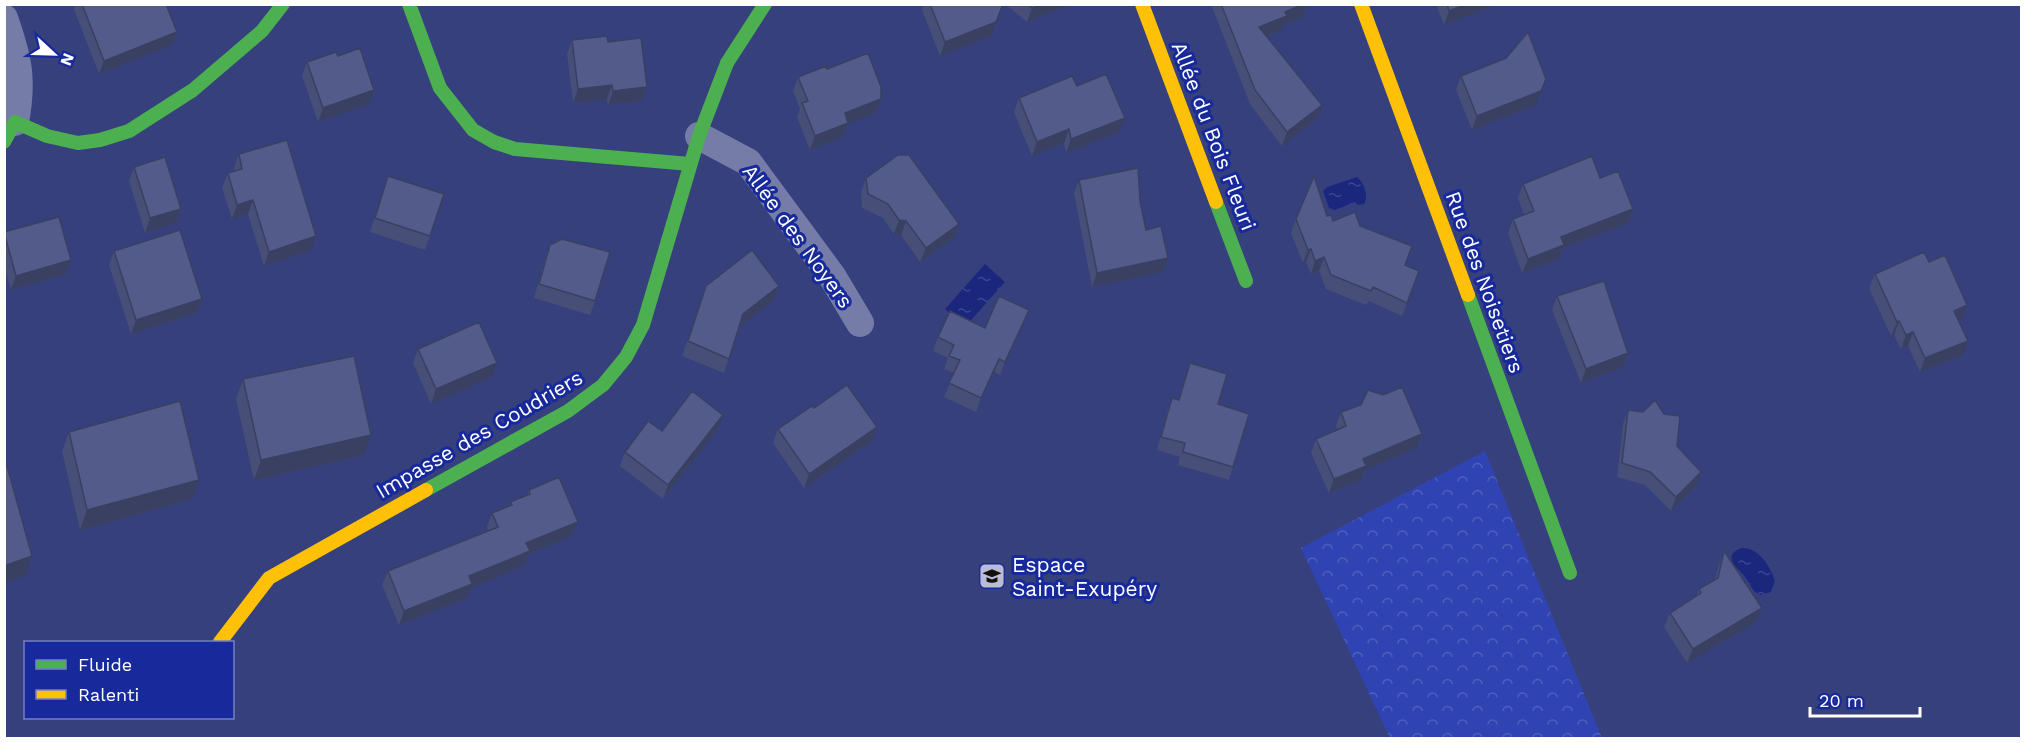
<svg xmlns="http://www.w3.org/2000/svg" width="2026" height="743" font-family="'Work Sans',sans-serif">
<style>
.forest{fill:url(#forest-crowns)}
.water{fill:url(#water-ripples)}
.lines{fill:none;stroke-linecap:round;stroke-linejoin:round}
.street{stroke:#767ca8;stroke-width:28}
.fast{stroke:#4caf50;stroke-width:14}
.slow{stroke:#ffc107;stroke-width:14}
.wall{fill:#474e78}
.shaded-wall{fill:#3a4061}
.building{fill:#535b8b;stroke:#3a4061;stroke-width:1.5}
.labels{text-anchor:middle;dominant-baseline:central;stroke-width:6;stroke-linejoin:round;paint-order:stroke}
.street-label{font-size:21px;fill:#fff;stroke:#182a9b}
.poi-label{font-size:21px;fill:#fff;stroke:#182a9b;text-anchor:start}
</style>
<defs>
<pattern id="forest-crowns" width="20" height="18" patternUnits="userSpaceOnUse" patternTransform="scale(1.5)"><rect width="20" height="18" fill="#3043b2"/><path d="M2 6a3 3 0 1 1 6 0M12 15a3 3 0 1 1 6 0" fill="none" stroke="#4f5fbe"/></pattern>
<pattern id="water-ripples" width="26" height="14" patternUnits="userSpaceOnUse" patternTransform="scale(1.5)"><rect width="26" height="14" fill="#1a277d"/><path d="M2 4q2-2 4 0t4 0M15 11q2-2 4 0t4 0" fill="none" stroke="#3c4790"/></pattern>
</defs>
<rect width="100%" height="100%" fill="#36407d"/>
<path class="forest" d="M 1485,451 L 1602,738 L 1390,738 L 1301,548 Z"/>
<path class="water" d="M 1357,177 C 1364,183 1369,196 1364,204 L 1358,205 L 1355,202 L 1335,210 L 1329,208 L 1323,191 L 1327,187 Z
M 985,264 L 1005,282 L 965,327 L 945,309 Z
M 1741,548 C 1759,547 1770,566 1775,581 L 1771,592 L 1760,595 C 1751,591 1751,584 1745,577 C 1739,568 1720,557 1741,548 Z"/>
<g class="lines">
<path class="street" d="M 4,18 C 18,58 23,79 15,122
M 699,136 L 748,162 L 832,276 L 860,323"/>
<path class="fast" d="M 409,4 L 440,88 L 473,130 L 494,142 L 515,149 L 690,164
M 4,142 L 15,122 L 47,136 L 78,143 L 100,140 L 129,131 L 193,90 L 262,31 L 283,4
M 1216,202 L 1246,281
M 1468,295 L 1570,573
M 426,490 L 568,411 L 603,385 L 626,357 L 643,325 L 699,136 L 727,63 L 765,4"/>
<path class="slow" d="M 1142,4 L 1216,202
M 1361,4 L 1468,295
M 220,642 L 269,578 L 426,490"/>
</g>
<path class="wall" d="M 75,4 L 166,4 L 177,32 L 172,45 L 99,74 L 74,9 Z
M 924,4 L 1004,4 L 991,36 L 940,56 L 922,10 Z
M 1005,4 L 1072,4 L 1027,22 Z
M 1211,4 L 1307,4 L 1303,17 L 1284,25 L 1282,30 L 1267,36 L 1322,105 L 1317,119 L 1282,146 L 1250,104 Z
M 1436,4 L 1497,4 L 1444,25 Z
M 572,40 L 608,42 L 647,87 L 642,101 L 608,105 L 607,99 L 573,103 L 567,54 Z
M 338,56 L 369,104 L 318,122 L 302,76 L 307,62 Z
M 827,69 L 881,99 L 876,113 L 848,124 L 843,137 L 810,150 L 797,117 L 800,109 L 793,91 L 798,77 Z
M 1461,76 L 1536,105 L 1472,130 L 1456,90 Z
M 1077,86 L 1119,132 L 1066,153 L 1064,143 L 1032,156 L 1014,112 L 1019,98 Z
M 239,154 L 311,250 L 264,266 L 248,214 L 232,219 L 222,188 L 228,173 L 235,171 L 234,168 Z
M 134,167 L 181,209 L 176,223 L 145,233 L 129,181 Z
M 388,176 L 430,236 L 425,250 L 370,232 Z
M 866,178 L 959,224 L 954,238 L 920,262 L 901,235 L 894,234 L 883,218 L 862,208 L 861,192 Z
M 1600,178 L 1633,209 L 1628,223 L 1563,248 L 1559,259 L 1522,273 L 1508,233 L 1513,219 L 1524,215 L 1518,198 L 1523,184 Z
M 1079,180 L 1140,201 L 1146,230 L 1163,272 L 1092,287 L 1074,193 Z
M 1327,216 L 1333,221 L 1360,226 L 1405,265 L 1419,271 L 1402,316 L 1369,301 L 1366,305 L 1326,289 L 1319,271 L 1311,274 L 1306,262 L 1303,263 L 1291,233 L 1296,219 Z
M 4,232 L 71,260 L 66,274 L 11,290 L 4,266 Z
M 550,245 L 595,301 L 590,315 L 534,298 L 545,259 Z
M 114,251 L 202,299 L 197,313 L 131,334 L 109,265 Z
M 1929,262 L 1967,305 L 1962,319 L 1959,321 L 1963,355 L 1920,372 L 1908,346 L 1901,349 L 1894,335 L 1891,336 L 1869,288 L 1875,274 Z
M 706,286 L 779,286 L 774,300 L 739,327 L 724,373 L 682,356 Z
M 1557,296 L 1628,353 L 1623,367 L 1581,383 L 1552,310 Z
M 1024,323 L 1000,375 L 994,372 L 976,412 L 944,397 L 954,373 L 944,369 L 948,358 L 933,351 L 938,337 L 985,328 Z
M 418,349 L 492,377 L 431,404 L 413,363 Z
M 1190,363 L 1218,404 L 1233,467 L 1229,480 L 1178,465 L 1180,457 L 1157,450 L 1167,411 L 1172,398 L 1178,400 Z
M 243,379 L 364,455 L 254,480 L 236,399 Z
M 814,408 L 877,427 L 872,441 L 804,488 L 773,443 L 778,429 Z
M 1628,410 L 1677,446 L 1696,486 L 1671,511 L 1645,485 L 1617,477 L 1623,424 Z
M 1341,412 L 1416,448 L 1364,470 L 1361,480 L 1329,493 L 1311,453 L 1316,439 L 1337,430 L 1336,426 Z
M 718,429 L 663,499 L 620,466 L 625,452 L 662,431 Z
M 69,432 L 192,499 L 80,530 L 62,451 Z
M 529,490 L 578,522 L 572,536 L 529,554 L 525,565 L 471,588 L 467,598 L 399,625 L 382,585 L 388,571 L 488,530 L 487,527 L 492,513 L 509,506 L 510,502 L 527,495 Z
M 1724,551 L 1756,622 L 1687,663 L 1664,627 L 1670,613 L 1696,596 L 1699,589 L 1715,579 L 1719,565 Z"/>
<path class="shaded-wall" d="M 1004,4 L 991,36 L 940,56 L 945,42 Z
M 1041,4 L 1072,4 L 1027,22 L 1032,8 Z
M 1304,4 L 1307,4 L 1303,17 L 1284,25 L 1282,30 L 1254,41 L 1259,27 L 1285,12 Z
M 1466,4 L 1497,4 L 1444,25 L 1449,11 Z
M 177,32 L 172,45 L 99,74 L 104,61 Z
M 1546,79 L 1536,105 L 1472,130 L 1477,116 Z
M 612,85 L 607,99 L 573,103 L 578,89 Z
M 647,87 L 642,101 L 608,105 L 613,91 Z
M 374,90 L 369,104 L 318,122 L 323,108 Z
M 881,99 L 876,113 L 848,124 L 843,137 L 810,150 L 815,136 L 845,113 Z
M 1322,105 L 1317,119 L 1282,146 L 1287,132 Z
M 1125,118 L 1119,132 L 1066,153 L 1071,139 Z
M 1069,129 L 1064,143 L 1032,156 L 1037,142 Z
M 253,200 L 248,214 L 232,219 L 237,205 Z
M 181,209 L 176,223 L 145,233 L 150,218 Z
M 1633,209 L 1628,223 L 1563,248 L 1559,259 L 1522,273 L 1528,259 L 1561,237 Z
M 899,220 L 906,221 L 901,235 L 894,234 Z
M 959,224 L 954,238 L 920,262 L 926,248 Z
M 316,236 L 311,250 L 264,266 L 269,252 Z
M 1311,249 L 1306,262 L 1303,263 L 1308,250 Z
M 1324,257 L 1319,271 L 1311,274 L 1315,261 Z
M 1168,258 L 1163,272 L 1092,287 L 1097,273 Z
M 71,260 L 66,274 L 11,290 L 16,276 Z
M 779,286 L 774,300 L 738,328 L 743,314 Z
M 202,299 L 197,313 L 131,334 L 136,320 Z
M 1967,305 L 1962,319 L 1949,325 L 1954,311 Z
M 1029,310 L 1024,323 L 1000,375 L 1005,362 Z
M 1899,321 L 1894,335 L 1891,336 L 1897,322 Z
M 1913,332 L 1908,346 L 1901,349 L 1906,335 Z
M 1968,341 L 1963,355 L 1920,372 L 1925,358 Z
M 1628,353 L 1623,367 L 1581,383 L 1586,369 Z
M 999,359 L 994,372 L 976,412 L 981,398 Z
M 497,363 L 492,377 L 431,404 L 436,389 Z
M 723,415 L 718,429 L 663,499 L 668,485 Z
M 877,427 L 872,441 L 804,488 L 809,474 Z
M 1422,434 L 1416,448 L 1364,470 L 1361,480 L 1329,493 L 1334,479 L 1363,459 Z
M 371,435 L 364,455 L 254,480 L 261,460 Z
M 1701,472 L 1696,486 L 1671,511 L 1676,497 Z
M 199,480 L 192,499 L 80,530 L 87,510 Z
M 578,522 L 572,536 L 529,554 L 525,565 L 471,588 L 467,598 L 399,625 L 404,611 L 469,576 L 526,543 Z
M 32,556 L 25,575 L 4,583 L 4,566 Z
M 1762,608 L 1756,622 L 1687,663 L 1693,649 Z"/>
<path class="building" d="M 82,4 L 166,4 L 177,32 L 104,61 Z
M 930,4 L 1003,4 L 996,22 L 945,42 Z
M 1028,4 L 1041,4 L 1032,8 Z
M 1221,4 L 1304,4 L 1285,12 L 1287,16 L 1259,27 L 1322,105 L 1287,132 L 1255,90 Z
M 1447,4 L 1466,4 L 1449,11 Z
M 1528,32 L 1546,79 L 1541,91 L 1477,116 L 1461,76 L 1506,58 Z
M 607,36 L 608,42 L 641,38 L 647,87 L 613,91 L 612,85 L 578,89 L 572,40 Z
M 360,48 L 374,90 L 323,108 L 307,62 L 336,52 L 338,56 Z
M 868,53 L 881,87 L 881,99 L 845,113 L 848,123 L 815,136 L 802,103 L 808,101 L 798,77 L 826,66 L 827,69 Z
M 1106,74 L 1125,118 L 1071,139 L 1069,129 L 1037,142 L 1019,98 L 1072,76 L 1077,86 Z
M 287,140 L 316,236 L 269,252 L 253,200 L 237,205 L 228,173 L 242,169 L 239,154 Z
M 898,155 L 909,155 L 959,224 L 926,248 L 906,221 L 899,220 L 888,204 L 868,194 L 866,178 Z
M 1592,156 L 1600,178 L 1618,171 L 1633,209 L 1561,237 L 1564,245 L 1528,259 L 1513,219 L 1534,211 L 1523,184 Z
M 165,157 L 181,209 L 150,218 L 134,167 Z
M 1138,168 L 1140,201 L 1146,230 L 1161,226 L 1168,258 L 1097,273 L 1079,180 Z
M 388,176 L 444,194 L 430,236 L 375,218 Z
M 1314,176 L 1327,216 L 1331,215 L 1333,221 L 1355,212 L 1360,226 L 1412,246 L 1405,265 L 1419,271 L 1407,303 L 1373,287 L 1371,291 L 1331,275 L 1324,257 L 1315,261 L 1311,249 L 1308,250 L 1296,219 Z
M 59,217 L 71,260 L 16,276 L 4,232 Z
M 180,230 L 202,299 L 136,320 L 114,251 Z
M 562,239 L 610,252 L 595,301 L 539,284 L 550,245 Z
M 752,250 L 779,286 L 743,314 L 729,359 L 688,341 L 706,286 Z
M 1924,252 L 1929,262 L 1945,255 L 1967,305 L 1954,311 L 1968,341 L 1925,358 L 1913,332 L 1906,335 L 1899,321 L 1897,322 L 1875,274 Z
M 1604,281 L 1628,353 L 1586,369 L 1557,296 Z
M 999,296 L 1029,310 L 1005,362 L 999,359 L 981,398 L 949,383 L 960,360 L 949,356 L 954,345 L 938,337 L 950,311 L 985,328 Z
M 479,322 L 497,363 L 436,389 L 418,349 Z
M 354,356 L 371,435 L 261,460 L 243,379 Z
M 1190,363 L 1227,374 L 1218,404 L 1249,414 L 1233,467 L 1183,452 L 1185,443 L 1161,437 L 1172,398 L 1179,400 Z
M 847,385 L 877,427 L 809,474 L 778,429 L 812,406 L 814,408 Z
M 1402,387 L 1422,434 L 1363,459 L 1366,466 L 1334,479 L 1316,439 L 1346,426 L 1341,412 L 1361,405 L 1368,390 L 1383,395 Z
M 692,391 L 723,415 L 668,485 L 625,452 L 648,421 L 662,431 Z
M 1655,400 L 1664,414 L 1680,416 L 1677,446 L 1701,472 L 1676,497 L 1650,472 L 1622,463 L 1628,410 L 1643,412 Z
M 180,401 L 199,480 L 87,510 L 69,432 Z
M 7,466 L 32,556 L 4,566 L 4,467 Z
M 559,477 L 578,522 L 526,543 L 530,551 L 469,576 L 472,584 L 404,611 L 388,571 L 498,527 L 492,513 L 512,505 L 510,502 L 530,494 L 529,490 Z
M 1724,551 L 1762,608 L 1693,649 L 1670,613 L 1701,593 L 1699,589 L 1718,578 Z"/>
<defs>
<symbol id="school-square" viewBox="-11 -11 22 22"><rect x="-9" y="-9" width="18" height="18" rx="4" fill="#b9bcd2" stroke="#182a9b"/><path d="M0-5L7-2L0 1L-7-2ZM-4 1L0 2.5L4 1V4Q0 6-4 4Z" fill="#111"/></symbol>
</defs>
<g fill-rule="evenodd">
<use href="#school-square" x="977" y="561" width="30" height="30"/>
</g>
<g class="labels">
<g class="street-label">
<text transform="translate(1214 136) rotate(69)">Allée du Bois Fleuri</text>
<text transform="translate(798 236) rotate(54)">Allée des Noyers</text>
<text transform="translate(1485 282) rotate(70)">Rue des Noisetiers</text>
<text transform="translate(479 434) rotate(-30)">Impasse des Coudriers</text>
</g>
<g class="poi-label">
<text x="1012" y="564">Espace<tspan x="1012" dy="24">Saint-Exupéry</tspan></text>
</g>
</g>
<rect width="2026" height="743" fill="none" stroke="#ffffff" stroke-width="12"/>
<rect x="24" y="641" width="210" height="78" fill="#182a9b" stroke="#747fc3" stroke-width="1.5"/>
<rect x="36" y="660" width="30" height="9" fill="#4caf50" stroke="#747fc3" stroke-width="1.5"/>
<text x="78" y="671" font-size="18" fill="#ffffff">Fluide</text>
<rect x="36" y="690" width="30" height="9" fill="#ffc107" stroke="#747fc3" stroke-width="1.5"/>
<text x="78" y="701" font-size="18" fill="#ffffff">Ralenti</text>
<g transform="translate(54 54) rotate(112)" stroke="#182a9b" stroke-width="4.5" paint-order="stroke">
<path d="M0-4.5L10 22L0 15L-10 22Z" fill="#ffffff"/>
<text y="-9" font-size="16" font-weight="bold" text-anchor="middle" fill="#ffffff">N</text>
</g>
<path d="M1810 707v9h110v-9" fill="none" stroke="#ffffff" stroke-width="3"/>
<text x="1819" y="707" font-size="18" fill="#ffffff" stroke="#182a9b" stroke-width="4.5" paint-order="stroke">20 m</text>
</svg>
